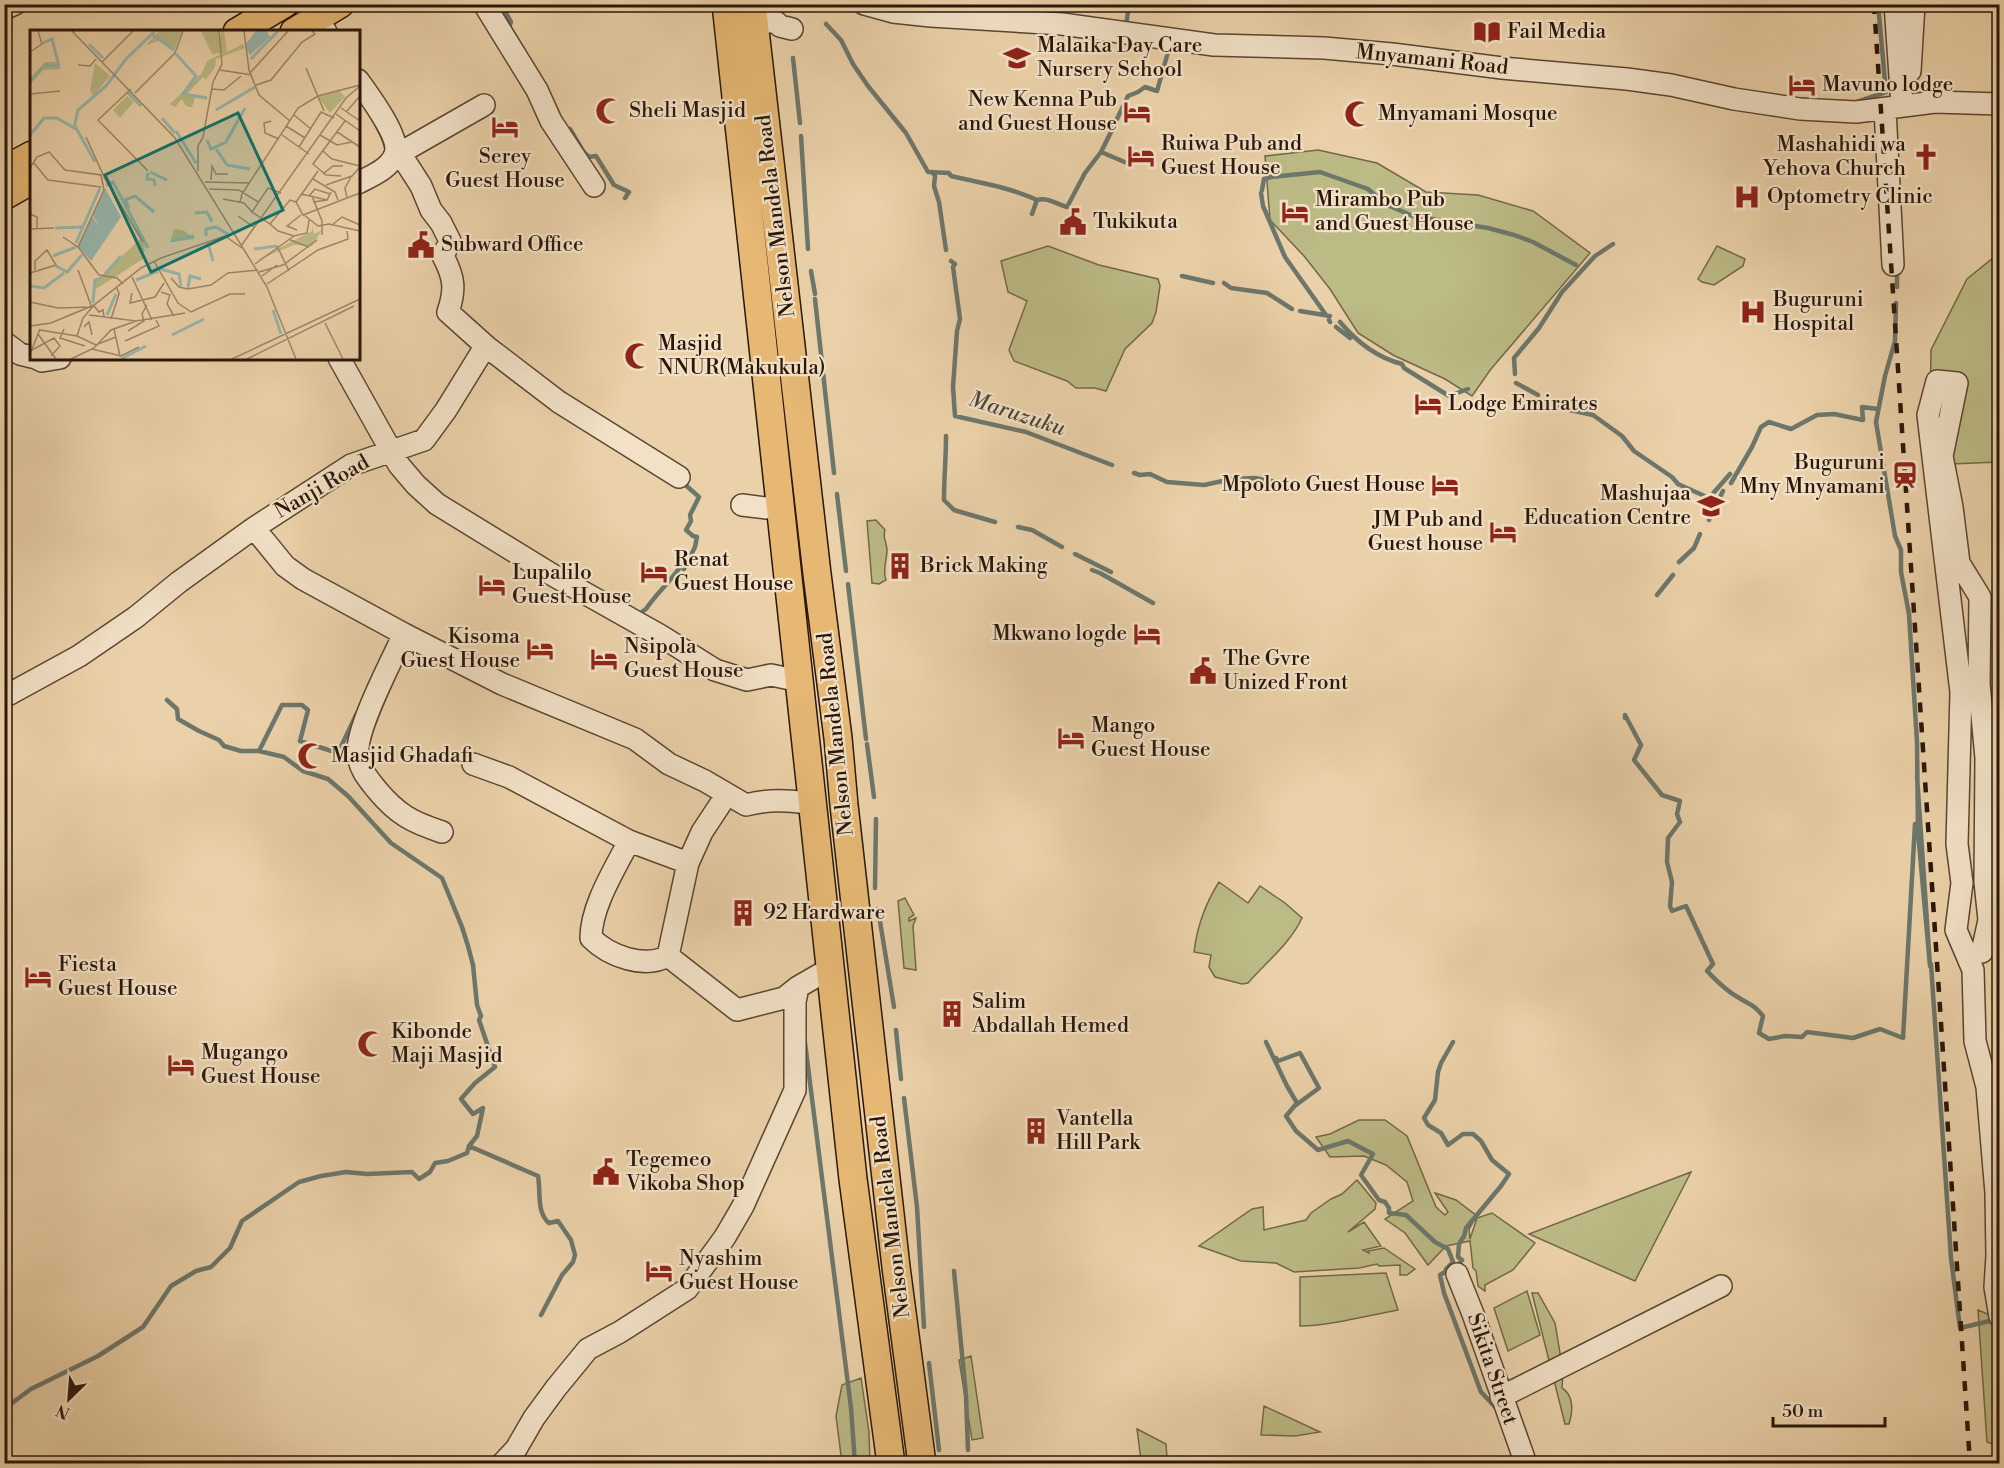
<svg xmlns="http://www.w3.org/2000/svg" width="2004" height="1468" font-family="'Libre Bodoni',serif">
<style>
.green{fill:#bcba85;stroke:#736848;stroke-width:1.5}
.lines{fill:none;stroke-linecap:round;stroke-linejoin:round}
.stream{stroke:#6c776c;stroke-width:4.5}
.minor-casing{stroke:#5a4632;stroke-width:24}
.major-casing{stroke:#2a170a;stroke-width:30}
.minor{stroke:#f2e1c7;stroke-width:21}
.major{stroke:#e6b874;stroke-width:27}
.rail{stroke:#2a170a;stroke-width:4.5;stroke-dasharray:10 10;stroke-linecap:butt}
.labels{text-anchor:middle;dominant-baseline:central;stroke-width:4.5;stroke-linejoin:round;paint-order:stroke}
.poi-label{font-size:21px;fill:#2a170a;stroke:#f2e1c7;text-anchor:start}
.street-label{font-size:21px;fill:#2a170a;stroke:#f2e1c7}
.water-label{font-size:22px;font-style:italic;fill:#4b473b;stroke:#f2e1c7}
.inset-river{fill:none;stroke:#98b7ad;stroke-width:3}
.inset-road{fill:none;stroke:#9e8769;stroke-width:1.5}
.view{fill:#0f766e;fill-opacity:0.15;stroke:#0f766e;stroke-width:3}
.inset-edge{fill:none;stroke:#2a170a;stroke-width:3}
</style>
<rect width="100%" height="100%" fill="#ebd1a9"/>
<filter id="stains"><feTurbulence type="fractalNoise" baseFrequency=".00333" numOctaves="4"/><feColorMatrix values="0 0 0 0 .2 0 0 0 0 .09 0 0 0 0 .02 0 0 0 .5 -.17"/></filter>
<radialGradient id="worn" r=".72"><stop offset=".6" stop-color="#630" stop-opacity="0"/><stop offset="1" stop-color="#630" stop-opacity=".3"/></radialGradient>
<path class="green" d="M 1318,150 L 1377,163 L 1426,192 L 1478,195 L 1533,211 L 1590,253 L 1491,369 L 1472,396 L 1445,379 L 1393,355 L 1358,333 L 1330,289 L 1304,256 L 1270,220 L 1265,156 Z
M 1048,246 L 1099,265 L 1158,279 L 1160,286 L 1156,312 L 1152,323 L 1125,349 L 1106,391 L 1095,388 L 1076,388 L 1067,381 L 1014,361 L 1009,350 L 1027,301 L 1008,292 L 1001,261 Z
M 1717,246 L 1745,259 L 1743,266 L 1714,285 L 1702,282 L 1698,279 Z
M 1999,253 L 1999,462 L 1951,464 L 1930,406 L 1931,350 L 1967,279 Z
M 876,520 L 885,530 C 882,538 887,542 887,550 C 887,560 882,570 886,580 L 879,584 L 872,583 L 867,521 Z
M 1219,882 L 1248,903 L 1260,886 L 1285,903 L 1302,918 C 1290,944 1266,962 1248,983 L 1242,984 L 1215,977 L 1209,967 L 1211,955 L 1194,952 C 1197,927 1205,904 1219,882 Z
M 905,898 L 914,915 L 909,918 L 909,921 L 916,918 L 913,926 L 916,970 L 904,968 L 898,901 Z
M 1359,1120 L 1385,1120 L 1407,1136 L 1436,1207 L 1445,1215 L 1448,1212 L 1435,1193 L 1456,1200 L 1477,1216 L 1469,1229 L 1470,1239 L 1477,1218 L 1492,1213 L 1535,1243 L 1513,1270 L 1485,1285 L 1485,1291 L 1478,1286 L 1476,1271 L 1473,1268 L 1470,1241 L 1446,1246 L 1428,1265 L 1405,1233 L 1385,1219 L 1413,1201 L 1407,1182 L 1386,1165 L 1364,1156 L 1330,1157 L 1316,1137 L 1330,1134 Z
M 1691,1172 L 1635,1281 L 1529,1234 Z
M 1357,1180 L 1376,1203 L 1375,1209 L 1348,1232 L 1364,1222 L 1381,1246 L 1363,1250 L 1369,1253 L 1368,1251 L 1384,1248 L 1415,1269 L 1407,1275 L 1400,1275 L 1400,1265 L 1379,1266 L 1377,1264 L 1359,1268 L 1294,1272 L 1276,1263 L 1241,1261 L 1199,1246 L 1252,1209 L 1263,1207 L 1264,1230 L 1306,1220 L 1311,1213 L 1331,1199 L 1342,1194 Z
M 1386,1273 L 1398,1310 C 1366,1316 1333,1325 1300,1326 L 1300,1277 Z
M 1527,1291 L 1540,1335 L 1508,1351 L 1494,1308 Z
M 1532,1293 L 1538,1293 L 1555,1323 L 1563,1371 L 1562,1388 C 1574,1395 1573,1412 1569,1424 L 1565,1424 Z
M 1978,1310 L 1999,1319 L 1999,1446 L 1987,1442 Z
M 971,1356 L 983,1438 L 972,1440 L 959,1360 Z
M 861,1378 L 869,1432 L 870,1463 L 842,1463 L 836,1416 L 842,1385 Z
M 1264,1406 L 1320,1432 L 1295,1436 L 1261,1435 Z
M 1137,1429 L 1166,1444 L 1167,1457 L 1141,1460 Z"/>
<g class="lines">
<path class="stream" d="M 501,4 L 511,22 L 507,31
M 826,24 L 841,40 L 853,64 L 868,86 L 906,133 L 928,172 L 949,173 L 951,176 C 980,183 1009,187 1037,200 C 1048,197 1056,204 1067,207 L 1085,173 L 1101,152 L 1113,128
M 1126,26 L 1129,4
M 793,58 L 800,123
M 1914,97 L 1916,76
M 1854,103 L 1886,92 L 1878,4
M 1117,119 L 1128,96 L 1138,92 L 1145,87 L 1157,91 L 1170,45 L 1172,46
M 564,129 L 570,129 L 583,151 L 589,157 L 596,156 L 614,185 L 629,192 L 625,198
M 801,136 L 808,249
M 1101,152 L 1127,163
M 932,172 L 935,176 L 934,186 L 939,202 L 946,250
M 1262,190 L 1264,179 L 1271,177 L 1320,172 L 1368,189 L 1385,204 L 1413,216 L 1488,228 L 1514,235 L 1533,242 L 1576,265
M 1261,193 L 1263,206 L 1285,257 L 1326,315
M 1032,214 L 1037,200
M 951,261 L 955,264 L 953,267 L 960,319 L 957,331 L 953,387 L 955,416 L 1026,432 L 1112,465
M 811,271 L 815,294
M 1897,271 L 1897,287
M 1182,276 L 1213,283
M 1224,283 L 1231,288 L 1267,293 L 1292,309
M 815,299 L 834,473
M 1896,303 L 1895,341 L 1885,376 L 1876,422 L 1895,536 L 1901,550 L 1901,572 L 1909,614 L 1917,742 L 1918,832 L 1930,966 L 1917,776
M 1300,311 L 1330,316
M 1329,320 L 1330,322
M 1340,322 C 1356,341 1378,358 1402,364 L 1404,368 L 1449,396 L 1468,389
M 1336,327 L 1350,338
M 1515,374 L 1514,358 L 1539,328 L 1562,292 L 1595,256 L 1613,244
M 1516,383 L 1538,395
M 1556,407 L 1593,415 L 1622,436 L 1634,451 L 1672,477 L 1678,484 L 1709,498 L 1730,474
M 946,436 C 946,458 944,478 944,500 L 954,510 L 995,522
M 1134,473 L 1140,475 L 1150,474 L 1167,482 L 1204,485 L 1232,479 L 1255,478 L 1276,482
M 1731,483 L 1752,447 L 1761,427 L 1769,422 L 1791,429 L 1817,415 L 1834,414 L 1863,420 L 1862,407 L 1878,409
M 837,494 L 846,571
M 1709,520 L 1723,491
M 1018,527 L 1032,530 L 1062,547
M 1075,554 L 1111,572
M 1679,562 L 1694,548 L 1700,534
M 1092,570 L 1100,573 L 1153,603
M 848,584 L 866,739
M 1657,595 L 1673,575
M 643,611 L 646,609 C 656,594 670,582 680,567 L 684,569 L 695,547 L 697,537 L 693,536 L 686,530 L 691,521 L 690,515 L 699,497 L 681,481
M 167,700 L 177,709 L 178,719 L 199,731 L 219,740 L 224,746 L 241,751 L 259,751 L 284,757 L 303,771 L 328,779 L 348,796 L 391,843 L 442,878 L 462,927 L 468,946 L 473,965 L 477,1005 L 481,1016 L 479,1020 L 495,1067 L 475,1083 L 461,1099 L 473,1114 L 483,1108 L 477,1136 L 469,1146
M 1625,718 L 1625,715 L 1641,745 L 1634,760 L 1662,795 L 1680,801 L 1677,814 L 1680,822 L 1668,838 L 1667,862 L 1672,882 L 1670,906 L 1672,911 L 1686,906 L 1713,964 L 1707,971 C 1716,980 1725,990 1736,996 C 1750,1005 1752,1003 1763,1016 L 1759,1033 L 1769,1039 L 1785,1036 L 1802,1037 L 1807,1032 L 1853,1038 L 1880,1029 L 1903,1038 L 1915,824
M 867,744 L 874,797
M 259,751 L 282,705 L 302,705 L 308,710 L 300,741 L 338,753 L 357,713
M 875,888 L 876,819
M 878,909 L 894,1007
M 1931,964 L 1951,1258 L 1960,1328 L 1994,1320
M 896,1030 L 901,1079
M 1266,1042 L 1287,1086 L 1297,1103 L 1286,1116 L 1296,1131 L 1318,1150 L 1348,1141 L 1373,1154 L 1361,1175 L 1379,1200 L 1385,1202 L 1389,1208 L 1389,1213 L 1406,1215 L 1435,1242 L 1448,1249 L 1453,1262 L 1446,1269
M 1453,1042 L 1441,1063 L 1438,1072 L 1435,1100 L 1424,1118 L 1428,1125 L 1441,1133 L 1448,1145 L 1463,1134 L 1473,1134 L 1481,1141 L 1492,1160 L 1509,1174 L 1501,1186 L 1466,1228 L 1464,1236 L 1459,1244 L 1458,1257 L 1462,1260 L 1460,1263 L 1440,1275 L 1444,1293 L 1481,1392 L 1498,1410
M 805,1043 L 851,1408 L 855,1464
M 1276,1058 L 1278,1061 L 1300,1053 L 1319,1088 L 1296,1105
M 904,1098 L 917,1207 L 924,1327
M 954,1271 L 966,1396 L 968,1450
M 929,1363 L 939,1450
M 4,1409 L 31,1389 L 98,1356 L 143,1327 L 171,1286 L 196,1271 L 211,1267 L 230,1248 L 242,1221 L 299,1182 L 321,1176 L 346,1172 L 367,1174 L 412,1172 L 419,1179 L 430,1172 L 435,1163 L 448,1161 L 467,1153 L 469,1146 L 538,1176 C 541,1191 536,1212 549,1223 L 558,1221 L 571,1240 L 575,1255 L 573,1262 L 562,1275 L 541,1315"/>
<defs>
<path id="minor" d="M 308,4 L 326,32
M 484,4 L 537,90 L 551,121 L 594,186
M 864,4 L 893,12 L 931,16 L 1062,24 L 1214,45 L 1324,48 L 1392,54 L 1502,68 L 1627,79 L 1671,85 L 1734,99 L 1800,109 L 1856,112 L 1935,102 L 2000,104
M 1895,4 L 1902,105
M 4,9 L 15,4
M 754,22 L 776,22 L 780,26 L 792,29
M 1910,71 L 1914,4
M 358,80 C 368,94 401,138 395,154 C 390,169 371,176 358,183
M 1885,109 L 1893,265
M 396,147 L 421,186 L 431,210 L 441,223 L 450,241 L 443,256 C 454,277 456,289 448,312 L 487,347 L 559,402 L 679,477
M 400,153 L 484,105
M 4,342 L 20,354 L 32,357
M 36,358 L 42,361 L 60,358
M 339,358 L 399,465 L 416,485 L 437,504 L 551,574 L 661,636 L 715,670 L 747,680 L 771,675 L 800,681
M 742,505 L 766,508
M 254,528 L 285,566 L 303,579 L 404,634 L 502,684 L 635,739 L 669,764 L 705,781 L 746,805 C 769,799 789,800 813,804
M 404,634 C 392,660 355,730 358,754 C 359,769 369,780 377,790 C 398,815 412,822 442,832
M 4,697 L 79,656 L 136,617 L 179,582 L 254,528 L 351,465 L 424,440 L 446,410 L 483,350 L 487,347
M 473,764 L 509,777 L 629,841 C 615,869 591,906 591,938 C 609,956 644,969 668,956 L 688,863 L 702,832 L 727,794
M 629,841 L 688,863
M 1982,952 L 1989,920 L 1985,882 L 1986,758 L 1979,684 L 1980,597 L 1959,563 L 1952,507 L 1942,456 L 1957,383 L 1937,381 L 1928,415 L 1961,692 L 1957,844 L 1962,883 L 1956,930 L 1973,970 L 1975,1041 L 1987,1087 L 1996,1193 L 1997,1256 L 1995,1287 L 2000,1317
M 668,956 L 737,1010 L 784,998 L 798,987
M 1457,1274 L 1473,1314 L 1526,1464
M 1501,1397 L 1721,1286
M 502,1464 L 516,1449 L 534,1418 L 556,1388 L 588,1349 L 620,1332 L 687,1289 L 725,1237 L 743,1206 L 795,1090 L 795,1002 L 798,987 L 831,968"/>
<path id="major" d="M 726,4 L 853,1179 L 891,1464
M 752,4 L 817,574 L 838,738 L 844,805 L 896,1267 L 922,1464
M 237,32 L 284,4
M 294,32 L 340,4
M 4,170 L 32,155
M 4,196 L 32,180"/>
</defs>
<use href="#minor" class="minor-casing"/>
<use href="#major" class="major-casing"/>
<use href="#minor" class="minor"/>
<use href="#major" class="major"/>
<path class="rail" d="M 1874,4 L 1970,1464"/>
</g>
<defs>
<symbol id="library-bare" viewBox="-9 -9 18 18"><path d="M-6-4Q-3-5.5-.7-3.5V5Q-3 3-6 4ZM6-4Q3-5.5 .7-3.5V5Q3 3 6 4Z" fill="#8f2418" stroke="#f2e1c7" stroke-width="2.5" paint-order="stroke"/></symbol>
<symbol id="school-bare" viewBox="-9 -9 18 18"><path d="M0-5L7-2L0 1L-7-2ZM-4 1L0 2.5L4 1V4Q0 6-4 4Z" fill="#8f2418" stroke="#f2e1c7" stroke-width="2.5" paint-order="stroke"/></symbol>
<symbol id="hotel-bare" viewBox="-9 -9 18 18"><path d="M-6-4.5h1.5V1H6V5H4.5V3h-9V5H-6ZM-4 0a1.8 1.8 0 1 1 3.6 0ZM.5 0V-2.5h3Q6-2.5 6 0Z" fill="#8f2418" stroke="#f2e1c7" stroke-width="2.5" paint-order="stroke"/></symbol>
<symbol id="mosque-bare" viewBox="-9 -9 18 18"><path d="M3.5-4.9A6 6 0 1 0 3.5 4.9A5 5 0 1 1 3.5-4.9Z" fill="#8f2418" stroke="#f2e1c7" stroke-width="2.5" paint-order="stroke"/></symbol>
<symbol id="church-bare" viewBox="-9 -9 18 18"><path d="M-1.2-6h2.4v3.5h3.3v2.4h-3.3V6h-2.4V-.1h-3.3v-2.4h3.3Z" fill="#8f2418" stroke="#f2e1c7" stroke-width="2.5" paint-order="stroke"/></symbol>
<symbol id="hospital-bare" viewBox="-9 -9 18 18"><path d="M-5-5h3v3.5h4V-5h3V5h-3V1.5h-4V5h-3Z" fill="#8f2418" stroke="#f2e1c7" stroke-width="2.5" paint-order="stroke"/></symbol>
<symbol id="civic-bare" viewBox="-9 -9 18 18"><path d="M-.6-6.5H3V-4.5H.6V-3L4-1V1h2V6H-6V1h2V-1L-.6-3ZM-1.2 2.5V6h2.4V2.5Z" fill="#8f2418" stroke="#f2e1c7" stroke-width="2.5" paint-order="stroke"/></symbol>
<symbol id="station-bare" viewBox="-9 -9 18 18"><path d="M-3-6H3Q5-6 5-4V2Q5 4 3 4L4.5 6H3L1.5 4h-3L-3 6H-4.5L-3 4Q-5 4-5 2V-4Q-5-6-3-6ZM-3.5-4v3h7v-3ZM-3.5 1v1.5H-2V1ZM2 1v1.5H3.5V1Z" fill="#8f2418" stroke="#f2e1c7" stroke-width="2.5" paint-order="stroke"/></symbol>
<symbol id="building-bare" viewBox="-9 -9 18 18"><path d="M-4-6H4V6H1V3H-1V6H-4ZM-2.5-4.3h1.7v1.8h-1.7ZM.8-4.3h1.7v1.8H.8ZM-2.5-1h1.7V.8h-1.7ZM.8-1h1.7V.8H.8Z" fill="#8f2418" stroke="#f2e1c7" stroke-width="2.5" paint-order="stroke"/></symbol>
</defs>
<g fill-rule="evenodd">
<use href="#library-bare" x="1468" y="13" width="38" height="38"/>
<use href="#school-bare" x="998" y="39" width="38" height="38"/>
<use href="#hotel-bare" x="1783" y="66" width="38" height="38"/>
<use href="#mosque-bare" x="590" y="92" width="38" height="38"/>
<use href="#hotel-bare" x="1118" y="93" width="38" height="38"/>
<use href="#mosque-bare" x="1339" y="95" width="38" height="38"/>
<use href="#hotel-bare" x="486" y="108" width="38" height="38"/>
<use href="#hotel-bare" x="1122" y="137" width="38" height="38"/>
<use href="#church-bare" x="1907" y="138" width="38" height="38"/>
<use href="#hospital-bare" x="1728" y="178" width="38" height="38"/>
<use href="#hotel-bare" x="1276" y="193" width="38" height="38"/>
<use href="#civic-bare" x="1054" y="203" width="38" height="38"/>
<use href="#civic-bare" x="402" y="226" width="38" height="38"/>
<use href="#hospital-bare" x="1734" y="293" width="38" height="38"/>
<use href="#mosque-bare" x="619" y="337" width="38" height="38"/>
<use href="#hotel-bare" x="1409" y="385" width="38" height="38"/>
<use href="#station-bare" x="1886" y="456" width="38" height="38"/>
<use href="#hotel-bare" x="1426" y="466" width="38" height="38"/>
<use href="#school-bare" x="1692" y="487" width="38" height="38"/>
<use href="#hotel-bare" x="1484" y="513" width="38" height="38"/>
<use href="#building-bare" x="881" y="547" width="38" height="38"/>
<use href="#hotel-bare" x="635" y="553" width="38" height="38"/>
<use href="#hotel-bare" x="473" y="566" width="38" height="38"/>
<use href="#hotel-bare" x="1128" y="615" width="38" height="38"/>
<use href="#hotel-bare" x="521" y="630" width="38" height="38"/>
<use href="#hotel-bare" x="585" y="640" width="38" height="38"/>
<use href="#civic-bare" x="1184" y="652" width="38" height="38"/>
<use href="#hotel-bare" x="1052" y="719" width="38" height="38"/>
<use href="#mosque-bare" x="292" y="737" width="38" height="38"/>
<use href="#building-bare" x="724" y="894" width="38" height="38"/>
<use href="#hotel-bare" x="19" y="958" width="38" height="38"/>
<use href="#building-bare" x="933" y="995" width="38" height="38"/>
<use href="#mosque-bare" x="352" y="1025" width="38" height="38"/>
<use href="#hotel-bare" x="162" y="1046" width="38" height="38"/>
<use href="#building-bare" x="1017" y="1112" width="38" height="38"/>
<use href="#civic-bare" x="587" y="1153" width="38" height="38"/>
<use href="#hotel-bare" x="640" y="1252" width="38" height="38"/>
</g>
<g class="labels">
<g class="poi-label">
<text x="1507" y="32">Fail Media</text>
<text x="1037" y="46">Malaika Day Care<tspan x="1037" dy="24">Nursery School</tspan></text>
<text x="1822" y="85">Mavuno lodge</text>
<text x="1117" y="100" text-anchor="end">New Kenna Pub<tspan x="1117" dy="24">and Guest House</tspan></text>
<text x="629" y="111">Sheli Masjid</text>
<text x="1378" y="114">Mnyamani Mosque</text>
<text x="1161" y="144">Ruiwa Pub and<tspan x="1161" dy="24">Guest House</tspan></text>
<text x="1906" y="145" text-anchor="end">Mashahidi wa<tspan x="1906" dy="24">Yehova Church</tspan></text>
<text x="505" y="157" text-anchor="middle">Serey<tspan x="505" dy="24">Guest House</tspan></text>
<text x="1767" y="197">Optometry Clinic</text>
<text x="1315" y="200">Mirambo Pub<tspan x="1315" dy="24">and Guest House</tspan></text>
<text x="1093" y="222">Tukikuta</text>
<text x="441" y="245">Subward Office</text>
<text x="1773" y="300">Buguruni<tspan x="1773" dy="24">Hospital</tspan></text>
<text x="658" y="344">Masjid<tspan x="658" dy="24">NNUR(Makukula)</tspan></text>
<text x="1448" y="404">Lodge Emirates</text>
<text x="1885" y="463" text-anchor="end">Buguruni<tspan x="1885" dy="24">Mny Mnyamani</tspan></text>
<text x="1425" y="485" text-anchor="end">Mpoloto Guest House</text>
<text x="1691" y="494" text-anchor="end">Mashujaa<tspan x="1691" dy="24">Education Centre</tspan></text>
<text x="1483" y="520" text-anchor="end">JM Pub and<tspan x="1483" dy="24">Guest house</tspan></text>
<text x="674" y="560">Renat<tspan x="674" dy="24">Guest House</tspan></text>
<text x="920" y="566">Brick Making</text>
<text x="512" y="573">Lupalilo<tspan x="512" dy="24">Guest House</tspan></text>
<text x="1127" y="634" text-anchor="end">Mkwano logde</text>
<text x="520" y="637" text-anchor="end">Kisoma<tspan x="520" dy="24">Guest House</tspan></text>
<text x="624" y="647">Nsipola<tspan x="624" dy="24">Guest House</tspan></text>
<text x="1223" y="659">The Gvre<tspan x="1223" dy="24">Unized Front</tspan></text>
<text x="1091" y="726">Mango<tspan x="1091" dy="24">Guest House</tspan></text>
<text x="331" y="756">Masjid Ghadafi</text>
<text x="763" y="913">92 Hardware</text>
<text x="58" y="965">Fiesta<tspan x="58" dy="24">Guest House</tspan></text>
<text x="972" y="1002">Salim<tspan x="972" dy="24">Abdallah Hemed</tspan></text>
<text x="391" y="1032">Kibonde<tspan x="391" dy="24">Maji Masjid</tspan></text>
<text x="201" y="1053">Mugango<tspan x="201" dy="24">Guest House</tspan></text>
<text x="1056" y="1119">Vantella<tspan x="1056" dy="24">Hill Park</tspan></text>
<text x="626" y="1160">Tegemeo<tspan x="626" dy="24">Vikoba Shop</tspan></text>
<text x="679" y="1259">Nyashim<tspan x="679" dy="24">Guest House</tspan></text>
</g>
<g class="street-label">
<text transform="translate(1432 60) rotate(6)">Mnyamani Road</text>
<text transform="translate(776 216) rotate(-97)">Nelson Mandela Road</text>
<text transform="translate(322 487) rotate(-30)">Nanji Road</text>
<text transform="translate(836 734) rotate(-96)">Nelson Mandela Road</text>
<text transform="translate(891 1217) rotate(-97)">Nelson Mandela Road</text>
<text transform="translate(1492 1369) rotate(71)">Sikita Street</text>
</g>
<g class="water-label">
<text transform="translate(1017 414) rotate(18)">Maruzuku</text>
</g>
</g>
<g transform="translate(30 30)">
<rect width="330" height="330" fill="#ebd1a9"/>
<path d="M 129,1 L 152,1 L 144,21 L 131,10 L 116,15 ZM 171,1 L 189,1 L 191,6 L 191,1 L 194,1 L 197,22 L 213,14 L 215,18 L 186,29 L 185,37 L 176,50 L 173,47 L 158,63 L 165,68 L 162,77 L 156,76 L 152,69 L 145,77 L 140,74 L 171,44 L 178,30 L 194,23 L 182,24 ZM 15,32 L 28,32 L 30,39 L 13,40 L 0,55 L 1,47 ZM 65,33 L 80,46 L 63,66 L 60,60 ZM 310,61 L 315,67 L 300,83 L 288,67 ZM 97,66 L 104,72 L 90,88 L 83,80 ZM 282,196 L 284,204 L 292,200 L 282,216 L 264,215 L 225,231 L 282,201 ZM 144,199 L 153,200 L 165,209 L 140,212 ZM 110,209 L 115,216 L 113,229 L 66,259 L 66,251 Z" fill="#bcba85"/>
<path d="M 226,1 L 237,1 L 240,7 L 220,25 L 215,15 ZM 75,158 L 91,187 L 61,231 L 48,217 L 62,187 L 70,197 L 63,186 Z" fill="#98b7ad"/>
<path class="inset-river" d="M 123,5 L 144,20M 13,13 L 22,9 L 29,36M 59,14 L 73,28M 146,24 L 166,46 L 153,64 L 177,68M 221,29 L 248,1M 0,51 L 15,35 L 29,36M 98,63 L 111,76M 186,80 L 225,57M 132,88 L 145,103M 45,96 L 65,132M 146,101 L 166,133M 0,105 L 14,88 L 27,88 L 44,98 L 48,80 L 76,56 L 96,29 L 125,1M 177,110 L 181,119 L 196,112 L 215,78M 186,119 L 197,135 L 220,139M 120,142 L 137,150M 118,143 L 117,149 L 124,150 L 125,156M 76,155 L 83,152 L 118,218M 99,178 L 95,170 L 105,166 L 124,182M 165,183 L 177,182 L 182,192M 25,198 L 52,197M 176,206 L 176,199 L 186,197 L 198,204M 141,211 L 164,206M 46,213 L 70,158M 178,213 L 183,231M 224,219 L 247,216M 23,226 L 46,217M 26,236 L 37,242 L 52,225M 130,239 L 149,244 L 151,256M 75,244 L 91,226M 106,250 L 128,241M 0,256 L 14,258 L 34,243M 158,258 L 160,246 L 171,249M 63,273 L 65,250 L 71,248M 243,280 L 251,304M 77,285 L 86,264M 142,305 L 174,289M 91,329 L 116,316"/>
<path class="inset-road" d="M 42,1 L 145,108 L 237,257 L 266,329M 214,1 L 219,40 L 229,65 L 260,91M 0,22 L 12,14 L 8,1M 72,32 L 103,1M 48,35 L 60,36 L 66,29M 276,38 L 294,81M 190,40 L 222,45M 220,43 L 258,1M 226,55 L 241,50 L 272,12 L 285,4 L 282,1M 101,59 L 68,90 L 118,141M 182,59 L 194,60 L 211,46M 105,63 L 145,23 L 153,1M 0,64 L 30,61M 311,78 L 330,91M 317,81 L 330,66M 306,84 L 330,101M 264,85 L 281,99M 241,91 L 234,93 L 235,103 L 249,109M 256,96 L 275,108M 307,102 L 330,117M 252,105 L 279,124M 290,105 L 307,115 L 322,112M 56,107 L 75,149 L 113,212M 269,117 L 291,82 L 304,88M 293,121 L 302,129 L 330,136M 3,132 L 18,150 L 71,157M 0,138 L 7,127 L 19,122 L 35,140 L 71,145 L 74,160 L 48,217 L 69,245 L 87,248 L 93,254M 168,141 L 168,116 L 173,107 L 183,52 L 192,34 L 189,1M 293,144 L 303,136 L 313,136M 311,146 L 296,145 L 283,134 L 315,91M 283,149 L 305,162 L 308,170M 181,150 L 182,136 L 186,144 L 198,144M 175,152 L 220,153M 296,155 L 322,146 L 330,137M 179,159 L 209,160 L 228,172M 251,163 L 238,158 L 222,182 L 240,194 L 260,170 L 266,172M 271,164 L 297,170M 279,166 L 285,159 L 300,164M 282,166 L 292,191 L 292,205M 317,168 L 315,158 L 321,147M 193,169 L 214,173 L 222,182M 210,172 L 212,164 L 268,78 L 288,66 L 330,55M 266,172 L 273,185 L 330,163M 266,172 L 288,141M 283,172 L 297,170 L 301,162M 0,184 L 7,187 L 7,199M 274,185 L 288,196 L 299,194 L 330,201M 208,186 L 225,198M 240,194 L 248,201 L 264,206 L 277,203 L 279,190M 302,195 L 312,187 L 330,195M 0,199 L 24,198M 267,200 L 257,196 L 271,185M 33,207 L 48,217M 260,210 L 279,217M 211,216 L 316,68 L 330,56M 247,216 L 259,241M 124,231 L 148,273 L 161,282 L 200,264 L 215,264M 225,234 L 264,206M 48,240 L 61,275M 229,242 L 253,235 L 287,210M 0,243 L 26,235 L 17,220 L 5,231 L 5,240M 232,246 L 247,235M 102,247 L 122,290M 141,248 L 149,257 L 158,259 L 181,255 L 198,243 L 228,240M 237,254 L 288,220 L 318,209 L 317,201M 131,262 L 140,265 L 137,274 L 144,286M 102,263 L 100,273 L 125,267 L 134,253M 0,272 L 28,278 L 62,277M 64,276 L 69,282 L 73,280 L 74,287M 59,285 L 106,291M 81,289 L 89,264 L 87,258M 295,293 L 313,329M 0,296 L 21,293 L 64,275 L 111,238 L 131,228 L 195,206 L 212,218M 54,297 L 59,292 L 62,305M 34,299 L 30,308 L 55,316M 84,299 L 90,326M 10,300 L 47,306 L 66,315M 98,301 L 114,291 L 112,284 L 117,275M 8,304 L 26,329M 47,306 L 53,288 L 64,275M 95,311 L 129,296 L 126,290M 68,314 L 86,307M 62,319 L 91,326 L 109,317M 2,320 L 24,308 L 30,316 L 21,326M 0,324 L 10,299M 41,329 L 64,318 L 81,300 L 106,291 L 155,283M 202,329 L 330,269M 217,329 L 324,276"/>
<path class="view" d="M 208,83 L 253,180 L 121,242 L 75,145 Z"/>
<rect width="330" height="330" class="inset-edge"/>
</g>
<rect width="2004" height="1468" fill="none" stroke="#ebd1a9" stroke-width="24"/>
<rect x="6" y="6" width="1992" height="1456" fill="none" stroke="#2a170a" stroke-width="3"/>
<rect x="12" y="12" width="1980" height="1444" fill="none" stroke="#2a170a" stroke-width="1.5"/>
<g transform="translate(69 1399) rotate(205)" stroke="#f2e1c7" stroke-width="4.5" paint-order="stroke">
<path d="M0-4.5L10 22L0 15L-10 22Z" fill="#2a170a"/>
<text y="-9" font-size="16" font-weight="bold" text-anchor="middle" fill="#2a170a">N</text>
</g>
<path d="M1773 1417v9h112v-9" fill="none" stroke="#2a170a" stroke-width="3"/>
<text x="1782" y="1417" font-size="18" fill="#2a170a" stroke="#f2e1c7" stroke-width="4.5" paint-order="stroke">50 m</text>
<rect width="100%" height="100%" filter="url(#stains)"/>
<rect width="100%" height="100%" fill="url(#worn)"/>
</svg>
